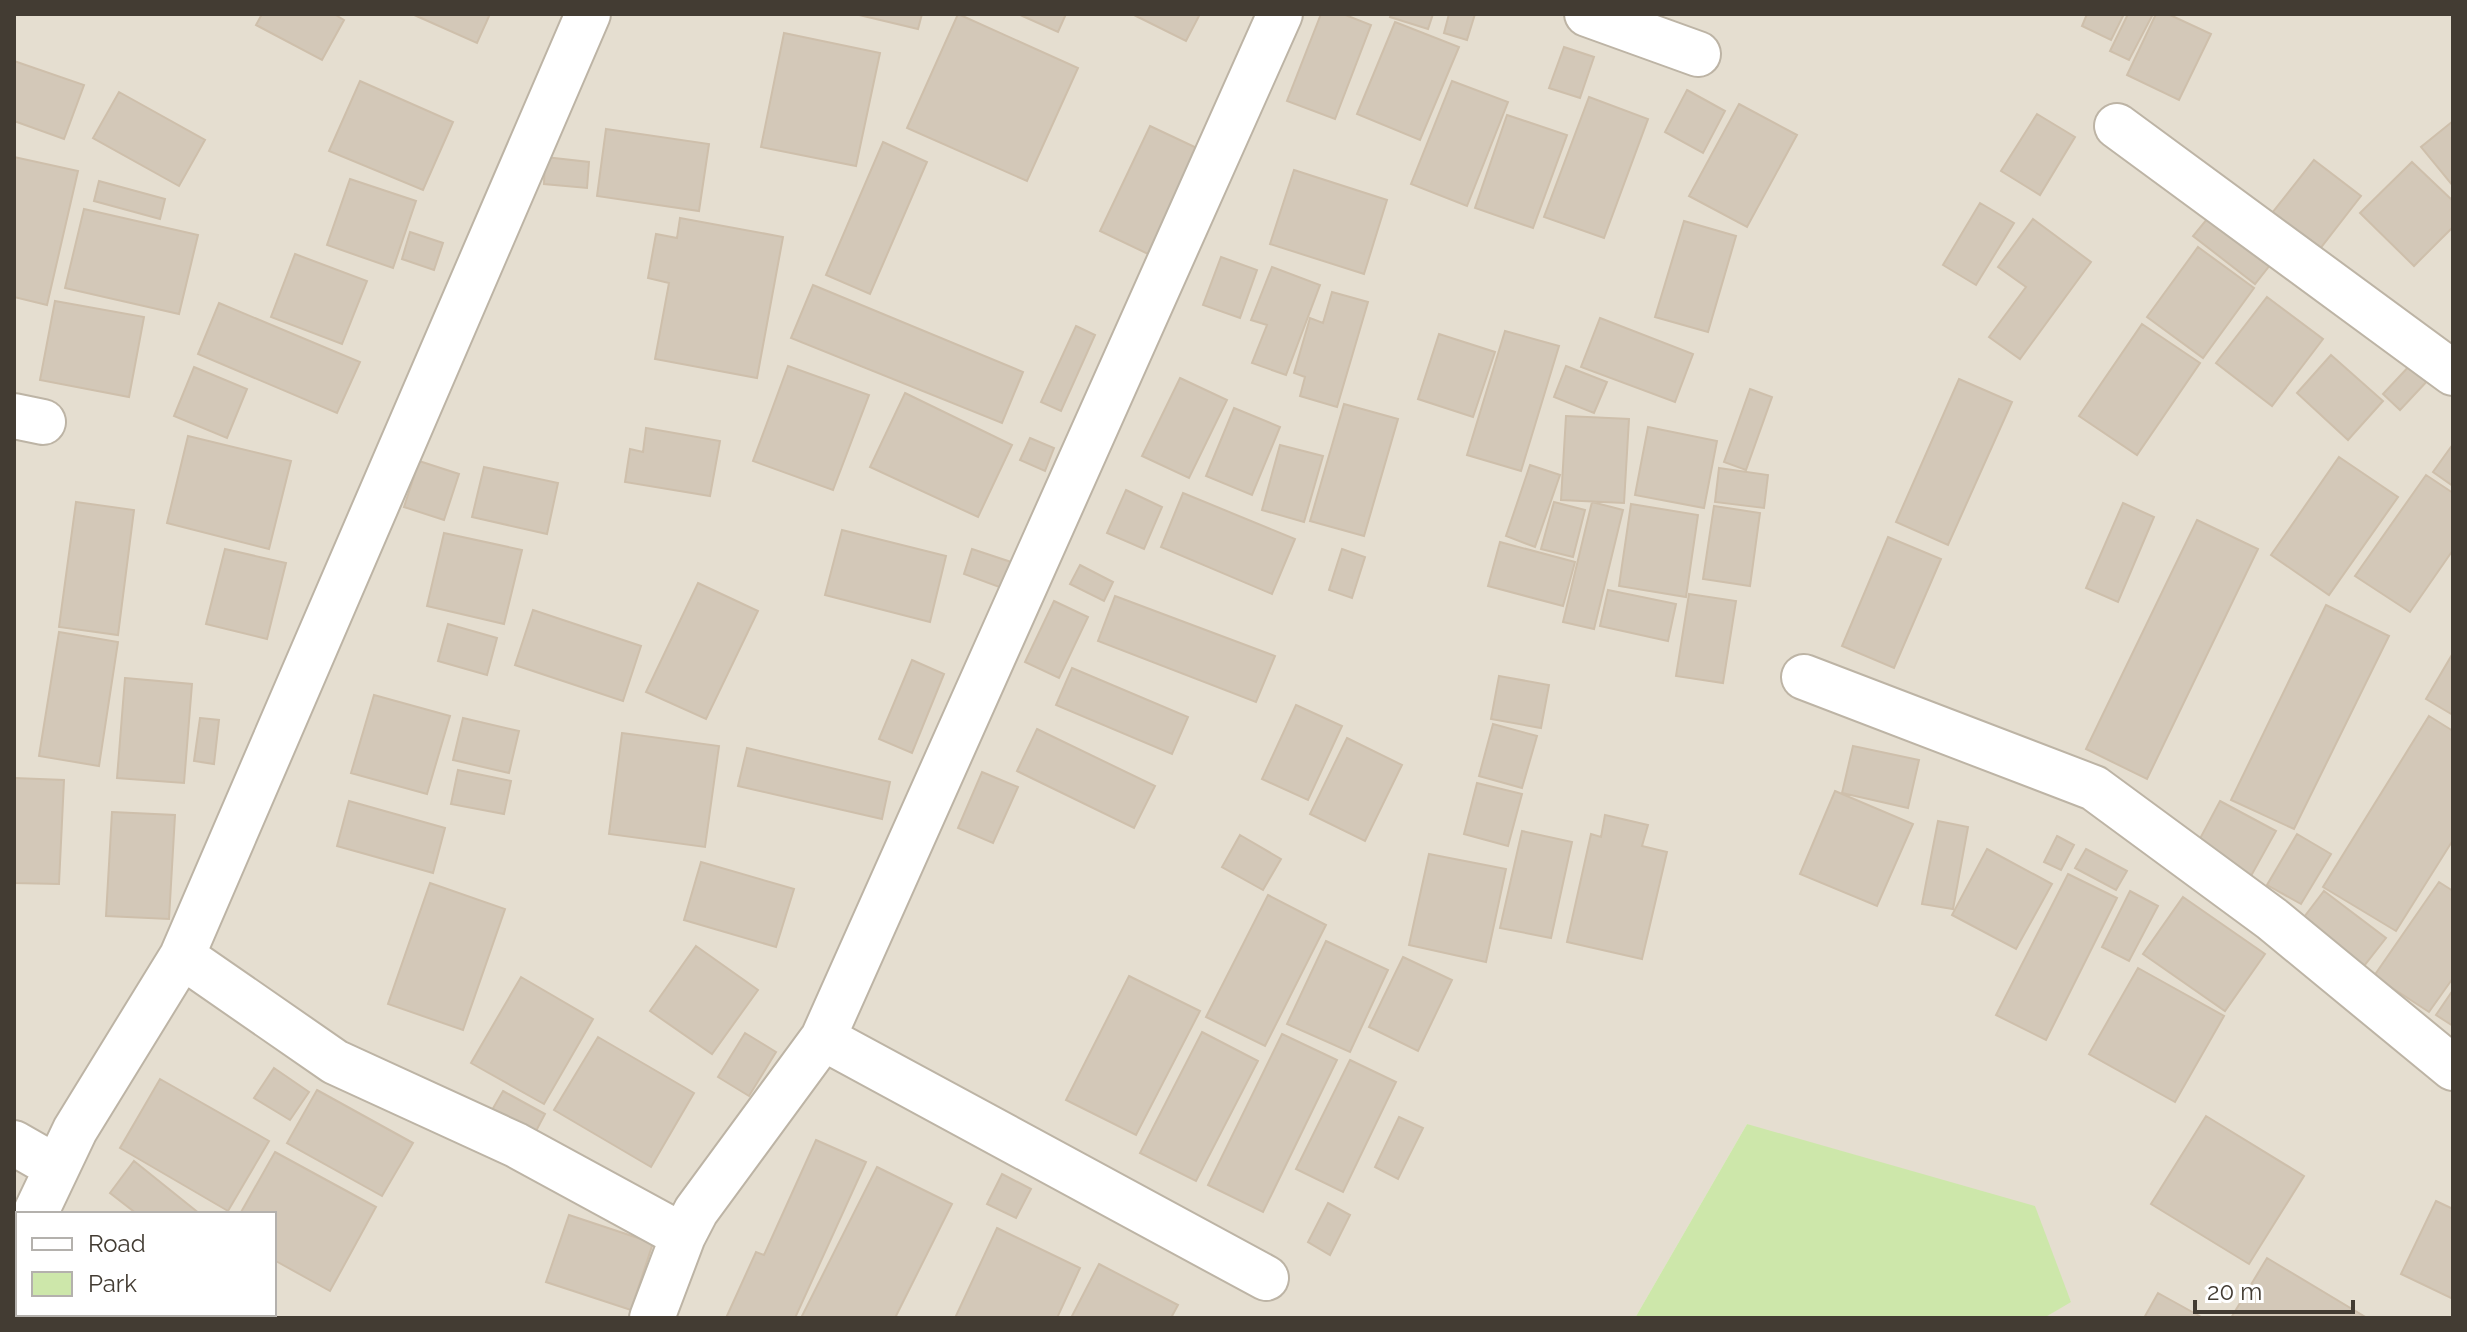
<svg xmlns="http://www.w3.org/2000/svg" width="2467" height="1332" font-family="Raleway,sans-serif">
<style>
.residential{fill:#e5ded0;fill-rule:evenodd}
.green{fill:#cde7aa}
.building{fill:#d3c8b8;stroke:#cebfab;stroke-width:2}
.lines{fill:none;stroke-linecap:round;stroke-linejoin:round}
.street-casing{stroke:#bdb4a5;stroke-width:48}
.street{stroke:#fff;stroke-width:44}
</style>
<rect width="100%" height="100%" fill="#f1ece2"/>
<path class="residential" d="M 14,14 L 2453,14 L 2453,1318 L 2044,1318 L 2071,1301 L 1747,1124 L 1635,1318 L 14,1318 ZM 18,1214 L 274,1214 L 274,1314 L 18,1314 Z"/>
<path class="green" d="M 1747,1124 L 2035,1206 L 2071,1302 L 2044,1318 L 1635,1318 Z"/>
<path class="building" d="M 262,14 L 334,14 L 344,20 L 322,60 L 256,25 Z
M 412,14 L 490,14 L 477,43 Z
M 855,14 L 922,14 L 918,29 Z
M 958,14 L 1078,68 L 1027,181 L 907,128 Z
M 1018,14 L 1066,14 L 1058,32 Z
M 1132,14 L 1200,14 L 1186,41 Z
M 1321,14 L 1343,14 L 1371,25 L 1335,119 L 1287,101 Z
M 1391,14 L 1433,14 L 1428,29 L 1390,17 Z
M 1449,14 L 1475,14 L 1467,40 L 1444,33 Z
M 2087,14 L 2124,14 L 2111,40 L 2082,26 Z
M 2128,14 L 2153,14 L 2129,60 L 2110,51 Z
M 2156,14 L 2168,14 L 2211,34 L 2179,100 L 2127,75 Z
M 1395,22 L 1459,47 L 1420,140 L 1357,114 Z
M 784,33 L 880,53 L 856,166 L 761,147 Z
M 1564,47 L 1594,57 L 1580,98 L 1549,88 Z
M 14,61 L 84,85 L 64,139 L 14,121 Z
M 360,81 L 453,122 L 423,190 L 329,151 Z
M 1452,81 L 1508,102 L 1467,206 L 1411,184 Z
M 1687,90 L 1725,111 L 1703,153 L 1665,132 Z
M 119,92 L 205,140 L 179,186 L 93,138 Z
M 1589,97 L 1648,119 L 1604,238 L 1544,217 Z
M 1739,104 L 1797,135 L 1747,227 L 1689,196 Z
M 2037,114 L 2075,137 L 2040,195 L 2001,171 Z
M 1507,115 L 1567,135 L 1533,228 L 1475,208 Z
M 2453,121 L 2453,186 L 2421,147 Z
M 1150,126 L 1199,149 L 1148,254 L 1100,231 Z
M 606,129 L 709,144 L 699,211 L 597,196 Z
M 883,142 L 927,162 L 870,294 L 826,275 Z
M 14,157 L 78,171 L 47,305 L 14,297 Z
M 545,157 L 589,162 L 587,188 L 544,184 Z
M 2314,160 L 2361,196 L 2319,250 L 2272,213 Z
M 2412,162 L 2453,201 L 2453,227 L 2414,266 L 2360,213 Z
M 1294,170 L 1387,200 L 1364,274 L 1270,244 Z
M 350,179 L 416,201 L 393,268 L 327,245 Z
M 99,181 L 165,199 L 160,219 L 94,201 Z
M 1980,203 L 2014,223 L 1976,285 L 1943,265 Z
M 2217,207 L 2278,255 L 2255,284 L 2193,236 Z
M 84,209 L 198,235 L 179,314 L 65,288 Z
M 680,218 L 783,237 L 757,378 L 655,359 L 669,283 L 648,278 L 656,234 L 677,238 Z
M 2033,219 L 2091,262 L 2020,359 L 1989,337 L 2026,287 L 1998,267 Z
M 1684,221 L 1736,236 L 1708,332 L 1655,317 Z
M 410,232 L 443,243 L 434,270 L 402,259 Z
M 2198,247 L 2254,288 L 2203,358 L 2147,317 Z
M 295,254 L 367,281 L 342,344 L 271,317 Z
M 1221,257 L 1257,270 L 1240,318 L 1203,305 Z
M 1272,267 L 1320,285 L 1286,375 L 1252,363 L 1267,325 L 1251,320 Z
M 813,285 L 1023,372 L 1002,423 L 791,338 Z
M 1332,292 L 1368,302 L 1337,407 L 1300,396 L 1305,377 L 1294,373 L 1310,318 L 1323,323 Z
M 2267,297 L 2323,339 L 2272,406 L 2216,363 Z
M 55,301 L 144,317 L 129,397 L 40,380 Z
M 219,303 L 360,362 L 337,413 L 198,354 Z
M 1600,318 L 1693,354 L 1675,402 L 1581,367 Z
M 2142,324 L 2200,363 L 2137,455 L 2079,416 Z
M 1076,326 L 1095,335 L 1061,411 L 1041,402 Z
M 1505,331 L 1559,346 L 1521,471 L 1467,455 Z
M 1439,334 L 1495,352 L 1473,417 L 1418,399 Z
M 2331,355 L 2383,401 L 2348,440 L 2297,393 Z
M 2413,362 L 2430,378 L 2400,410 L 2383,394 Z
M 788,366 L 869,395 L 833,490 L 753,461 Z
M 1566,366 L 1607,382 L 1594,413 L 1554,397 Z
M 194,367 L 247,389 L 227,438 L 174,416 Z
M 1180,378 L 1227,400 L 1189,478 L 1142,456 Z
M 1959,379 L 2012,402 L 1948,545 L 1896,522 Z
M 1750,389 L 1772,397 L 1746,470 L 1724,462 Z
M 905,393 L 1012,445 L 978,517 L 870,467 Z
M 1344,404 L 1398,419 L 1364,536 L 1310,521 Z
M 1234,408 L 1280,427 L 1252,495 L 1206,476 Z
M 1566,416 L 1629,419 L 1624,503 L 1561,500 Z
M 1648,427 L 1717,441 L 1704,508 L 1635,495 Z
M 646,428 L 720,441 L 710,496 L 625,482 L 630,449 L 643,452 Z
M 188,436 L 291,461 L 269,549 L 167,523 Z
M 1030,438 L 1054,448 L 1045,471 L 1020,460 Z
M 2453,444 L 2453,486 L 2433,472 Z
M 1280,445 L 1323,456 L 1304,522 L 1262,510 Z
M 2339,457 L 2398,497 L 2329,595 L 2271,555 Z
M 419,461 L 459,474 L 444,520 L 404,507 Z
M 1530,465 L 1560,475 L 1535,547 L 1506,536 Z
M 484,467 L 558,483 L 547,534 L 472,517 Z
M 1719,468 L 1768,475 L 1764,508 L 1715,502 Z
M 2426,475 L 2453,493 L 2453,550 L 2410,612 L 2355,576 Z
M 1126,490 L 1162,507 L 1144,549 L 1107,533 Z
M 1183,493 L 1295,539 L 1272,594 L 1161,547 Z
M 76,502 L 134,510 L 118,635 L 59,627 Z
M 1554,502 L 1585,510 L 1573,557 L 1541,549 Z
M 1592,502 L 1623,510 L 1594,629 L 1563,622 Z
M 2123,503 L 2154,517 L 2118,602 L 2086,588 Z
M 1631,504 L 1698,515 L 1686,597 L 1619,586 Z
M 1714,506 L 1760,513 L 1750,586 L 1703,579 Z
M 2197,520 L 2258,549 L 2147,779 L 2086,749 Z
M 842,530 L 946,556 L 930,622 L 825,595 Z
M 444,533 L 522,550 L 504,624 L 427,606 Z
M 1888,537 L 1941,559 L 1894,668 L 1842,646 Z
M 1500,542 L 1575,562 L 1563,606 L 1488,586 Z
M 225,549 L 286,563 L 267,639 L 206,624 Z
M 972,549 L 1011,562 L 1002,588 L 964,574 Z
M 1342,549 L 1365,557 L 1352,598 L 1329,590 Z
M 1080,565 L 1113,582 L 1104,601 L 1070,584 Z
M 698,583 L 758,611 L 706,719 L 646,692 Z
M 1608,590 L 1676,604 L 1668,641 L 1600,626 Z
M 1689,594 L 1736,601 L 1723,683 L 1676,676 Z
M 1115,596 L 1275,656 L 1256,702 L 1098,641 Z
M 1054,601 L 1088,617 L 1059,678 L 1025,662 Z
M 2326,605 L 2389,636 L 2294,829 L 2231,800 Z
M 533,610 L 641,646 L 623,701 L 515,665 Z
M 448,624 L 497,638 L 487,675 L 438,661 Z
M 59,632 L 118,642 L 99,766 L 39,756 Z
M 2453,653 L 2453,715 L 2426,699 Z
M 912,660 L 944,674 L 912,753 L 879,739 Z
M 1072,668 L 1188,717 L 1172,754 L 1056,705 Z
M 1499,676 L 1549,685 L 1541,728 L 1491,719 Z
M 125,678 L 192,684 L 184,783 L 117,778 Z
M 374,695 L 450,716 L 427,794 L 351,773 Z
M 1296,705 L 1342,726 L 1308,800 L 1262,779 Z
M 2429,716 L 2453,731 L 2453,840 L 2396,931 L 2323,887 Z
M 200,718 L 219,720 L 214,764 L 194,761 Z
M 463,718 L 519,731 L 509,773 L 453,760 Z
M 1493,724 L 1537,736 L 1522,788 L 1479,776 Z
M 1037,729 L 1155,786 L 1134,828 L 1017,771 Z
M 622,733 L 719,746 L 705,847 L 609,834 Z
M 1347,738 L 1402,765 L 1365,841 L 1310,814 Z
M 1853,746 L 1919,760 L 1908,808 L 1842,793 Z
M 747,748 L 890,782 L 882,819 L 738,786 Z
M 458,770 L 511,781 L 504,814 L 451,804 Z
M 982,772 L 1018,787 L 993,843 L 958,828 Z
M 14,778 L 64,780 L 59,884 L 14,883 Z
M 1477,783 L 1522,794 L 1508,846 L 1464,834 Z
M 1835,791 L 1913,824 L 1877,906 L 1800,874 Z
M 349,801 L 445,828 L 433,873 L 337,846 Z
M 2220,801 L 2276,831 L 2251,876 L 2196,846 Z
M 112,812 L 175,815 L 169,919 L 106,916 Z
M 1605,815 L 1648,825 L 1642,846 L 1667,852 L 1642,959 L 1567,942 L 1591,834 L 1601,837 Z
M 1938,821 L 1968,827 L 1953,909 L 1922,904 Z
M 1522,831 L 1572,842 L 1551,938 L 1500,928 Z
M 2297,834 L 2331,854 L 2301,904 L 2267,885 Z
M 1240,835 L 1281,859 L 1263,890 L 1222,867 Z
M 2057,836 L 2074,845 L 2061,870 L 2044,862 Z
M 1987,849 L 2052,884 L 2016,949 L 1952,915 Z
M 2086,849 L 2127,871 L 2116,890 L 2075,868 Z
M 1429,854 L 1506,869 L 1486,962 L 1409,945 Z
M 701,862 L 794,889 L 776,947 L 684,920 Z
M 2068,874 L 2117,898 L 2046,1040 L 1996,1015 Z
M 2439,882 L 2453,891 L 2453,978 L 2429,1012 L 2374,976 Z
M 430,883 L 505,909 L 463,1030 L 388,1004 Z
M 2130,891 L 2158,906 L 2129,961 L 2102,947 Z
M 2324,891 L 2386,938 L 2360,971 L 2298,925 Z
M 1268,895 L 1326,925 L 1265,1046 L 1206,1017 Z
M 2183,897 L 2265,954 L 2225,1011 L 2143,954 Z
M 1326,941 L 1388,970 L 1350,1052 L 1287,1024 Z
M 696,946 L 758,990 L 712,1054 L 650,1011 Z
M 1403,957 L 1452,980 L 1418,1051 L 1369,1027 Z
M 2138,968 L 2224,1016 L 2175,1102 L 2089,1054 Z
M 1129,976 L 1200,1011 L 1136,1135 L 1066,1100 Z
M 521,977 L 593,1019 L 544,1104 L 471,1063 Z
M 2453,990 L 2453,1026 L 2436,1015 Z
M 1202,1032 L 1258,1061 L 1196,1181 L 1140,1153 Z
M 745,1033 L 776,1052 L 749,1096 L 718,1077 Z
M 1282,1034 L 1337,1060 L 1263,1212 L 1208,1185 Z
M 598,1037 L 694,1093 L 651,1167 L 554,1110 Z
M 1350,1060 L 1396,1082 L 1343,1192 L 1296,1169 Z
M 274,1068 L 309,1092 L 290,1120 L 254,1098 Z
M 160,1079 L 269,1141 L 228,1211 L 120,1148 Z
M 317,1090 L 413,1143 L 382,1196 L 287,1143 Z
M 503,1091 L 545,1114 L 535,1133 L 492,1110 Z
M 2206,1116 L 2304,1176 L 2249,1264 L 2151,1204 Z
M 1399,1117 L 1423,1128 L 1398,1179 L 1375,1167 Z
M 816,1140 L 866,1162 L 795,1318 L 726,1318 L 756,1252 L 764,1255 Z
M 275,1152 L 376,1207 L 330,1291 L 274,1260 L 274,1214 L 240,1214 Z
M 134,1161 L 200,1214 L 137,1214 L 110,1193 Z
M 877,1167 L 952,1204 L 895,1318 L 801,1318 Z
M 1002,1174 L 1031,1189 L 1016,1218 L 987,1204 Z
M 2436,1201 L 2453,1209 L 2453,1299 L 2401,1274 Z
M 1328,1203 L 1350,1215 L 1330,1255 L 1308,1242 Z
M 569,1215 L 653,1243 L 631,1310 L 546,1282 Z
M 997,1228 L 1080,1268 L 1057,1318 L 955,1318 Z
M 2267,1258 L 2367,1318 L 2231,1318 Z
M 1099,1264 L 1178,1305 L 1171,1318 L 1071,1318 Z
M 2158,1293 L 2203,1318 L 2144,1318 Z
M 197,1314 L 242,1314 L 248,1318 L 194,1318 Z"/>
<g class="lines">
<defs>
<path id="street" d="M 1587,14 L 1698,54
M 2117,126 L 2453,373
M 14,416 L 43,422
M 1804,677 L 2094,788 L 2272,919 L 2453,1068
M 182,956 L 335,1062 L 516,1145 L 683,1236
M 823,1038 L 1266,1278
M 14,1143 L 56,1167
M 35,1214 L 75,1130 L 182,956 L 588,14
M 14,1261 L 18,1252
M 652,1318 L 683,1236 L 696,1211 L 823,1038 L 1280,14"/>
</defs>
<use href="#street" class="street-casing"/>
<use href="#street" class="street"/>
</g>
<rect width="2467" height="1332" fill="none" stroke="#433c33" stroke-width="32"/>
<rect x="16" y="1212" width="260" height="104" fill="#ffffff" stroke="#b4b1ad" stroke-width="2"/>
<rect x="32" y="1238" width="40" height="12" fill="#ffffff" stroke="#b4b1ad" stroke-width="2"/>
<text x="88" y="1252" font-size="24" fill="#433c33">Road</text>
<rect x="32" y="1272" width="40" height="24" fill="#cde7aa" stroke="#b4b1ad" stroke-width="2"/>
<text x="88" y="1292" font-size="24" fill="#433c33">Park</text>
<path d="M2195 1300v12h158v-12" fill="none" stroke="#433c33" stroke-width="4"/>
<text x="2207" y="1300" font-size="24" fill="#433c33" stroke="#ffffff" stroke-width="6" paint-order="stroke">20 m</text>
</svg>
